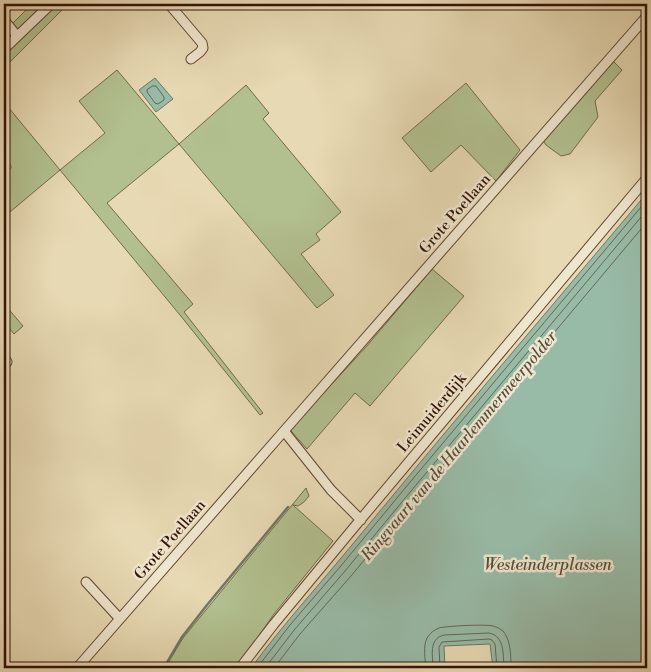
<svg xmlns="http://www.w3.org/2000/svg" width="651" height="672" font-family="'Libre Bodoni',serif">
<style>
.green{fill:#b2c08f;stroke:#73694a}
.water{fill:#98bba7;stroke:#707767}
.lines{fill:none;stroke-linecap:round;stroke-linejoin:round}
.shore{stroke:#666656;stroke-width:1}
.stream{stroke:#707767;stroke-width:2.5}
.minor-casing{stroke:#614431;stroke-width:11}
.minor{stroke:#efe6ce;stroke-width:9}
.labels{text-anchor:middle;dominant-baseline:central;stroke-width:5;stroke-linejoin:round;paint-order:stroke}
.street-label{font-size:15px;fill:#341206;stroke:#efe6ce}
.water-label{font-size:16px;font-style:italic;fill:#574d3e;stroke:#efe6ce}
</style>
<rect width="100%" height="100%" fill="#e7d9b3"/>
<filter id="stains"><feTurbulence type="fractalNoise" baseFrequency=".004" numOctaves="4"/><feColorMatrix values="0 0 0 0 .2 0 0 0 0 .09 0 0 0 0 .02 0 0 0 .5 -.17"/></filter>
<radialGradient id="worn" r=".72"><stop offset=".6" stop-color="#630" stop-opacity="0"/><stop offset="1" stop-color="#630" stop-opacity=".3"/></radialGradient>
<path class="green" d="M 32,4 L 46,4 L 4,44 L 4,32 Z
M 56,4 L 68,4 L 4,68 L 4,54 Z
M 613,61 L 622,70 L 595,101 L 598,117 L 570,154 L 561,156 L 546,145 L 543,140 Z
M 117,70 L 179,144 L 246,85 L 269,113 L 263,119 L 341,212 L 316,234 L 320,240 L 301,254 L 334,295 L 317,308 L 179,144 L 107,203 L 193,304 L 184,312 L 263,413 L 260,415 L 180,315 L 60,170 L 4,217 L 4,174 L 11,168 L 11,166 L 4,157 L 4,102 L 60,170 L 105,133 L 79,101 Z
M 466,83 L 520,150 L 496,181 L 461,145 L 431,172 L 402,138 Z
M 432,269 L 464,296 L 370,406 L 355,393 L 307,449 L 291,431 L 293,426 L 366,347 Z
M 5,305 L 23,326 L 14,334 L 4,322 L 4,306 Z
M 306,488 L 309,496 L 304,502 L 298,506 L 293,505 L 333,541 L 274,614 L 236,668 L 165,668 L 183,638 Z"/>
<path class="water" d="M 155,78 L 173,99 L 156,112 L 139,90 Z
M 647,193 L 647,668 L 493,668 L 490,644 L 444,646 L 445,668 L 421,668 L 420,667 L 407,668 L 251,668 C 284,623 321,583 356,540 C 452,423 550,308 647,193 Z"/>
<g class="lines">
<path class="shore" d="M 153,86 L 156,86 L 164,97 L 164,100 L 158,104 L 155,103 L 147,92 L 147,90 Z
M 257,668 L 290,625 L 340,567 L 406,487 L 647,200
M 265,668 L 295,629 L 345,571 L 411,491 L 647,210
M 274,668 L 300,634 L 351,576 L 417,496 L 647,222
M 426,668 C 425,659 423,646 427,638 C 430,633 434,630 439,628 C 446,626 486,624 493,626 C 497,627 500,629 503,631 C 511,640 511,657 511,668
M 433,668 C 433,656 428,639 444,635 L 489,633 C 505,636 503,655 504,668
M 440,668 L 439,647 L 442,642 L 489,639 L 492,640 L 495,644 L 497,668"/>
<path class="stream" d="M 165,666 L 182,637 L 207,605 L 288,507"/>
<defs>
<path id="minor" d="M 169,4 L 202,43 L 203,48 L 200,52 L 191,59
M 4,20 L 17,36
M 4,49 L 51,4
M 4,358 L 7,362
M 284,431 L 331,490 L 361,520
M 86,582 L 120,619
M 77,668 L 284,431 L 647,16
M 240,668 L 274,624 L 356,525 L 647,178"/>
</defs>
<use href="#minor" class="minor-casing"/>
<use href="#minor" class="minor"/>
</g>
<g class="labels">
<g class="street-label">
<text transform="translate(455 214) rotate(-49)">Grote Poellaan</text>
<text transform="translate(432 413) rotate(-50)">Leimuiderdijk</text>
<text transform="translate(170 540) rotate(-49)">Grote Poellaan</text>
</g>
<g class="water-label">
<text transform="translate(459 446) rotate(-50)">Ringvaart van de Haarlemmermeerpolder</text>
<text x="548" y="565">Westeinderplassen</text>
</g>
</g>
<rect width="651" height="672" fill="none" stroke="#e7d9b3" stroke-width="20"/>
<rect x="5" y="5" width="641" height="662" fill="none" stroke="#341206" stroke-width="2.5"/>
<rect x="10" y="10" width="631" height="652" fill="none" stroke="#341206"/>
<rect width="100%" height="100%" filter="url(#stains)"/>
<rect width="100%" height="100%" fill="url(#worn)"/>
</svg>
